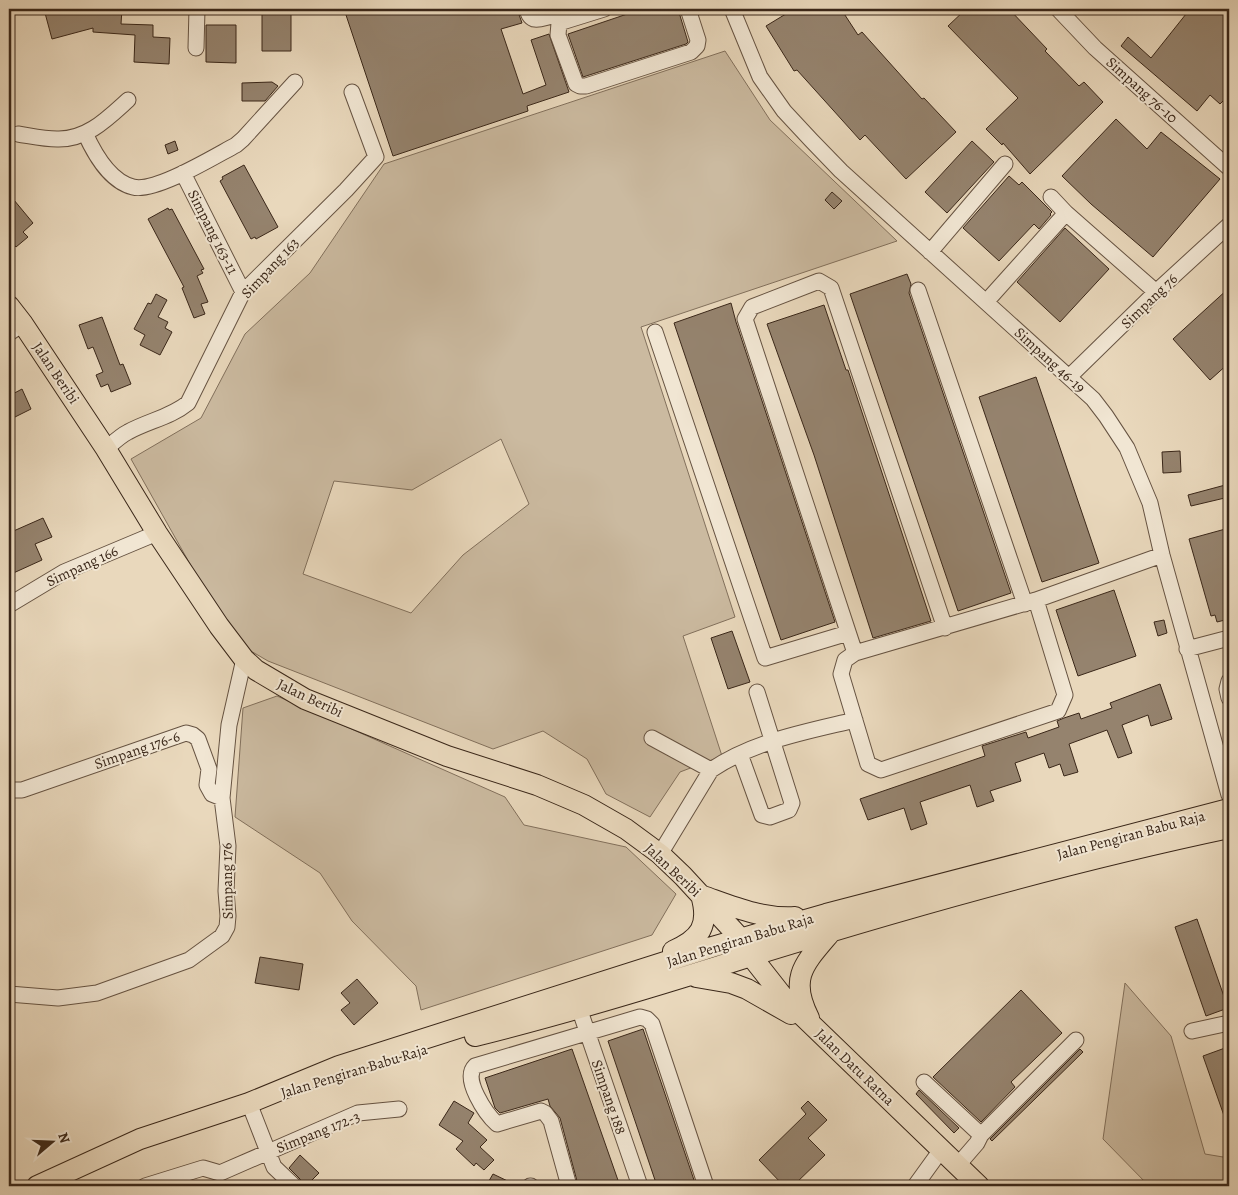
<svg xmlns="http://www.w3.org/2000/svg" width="1238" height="1195" font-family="Alegreya,serif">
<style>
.green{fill:#cbbaa0;stroke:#82705c;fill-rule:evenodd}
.building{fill:#95836e;stroke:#3a2719}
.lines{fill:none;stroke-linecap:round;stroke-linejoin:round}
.minor-casing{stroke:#665342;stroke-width:17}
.major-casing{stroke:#3a2719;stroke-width:22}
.minor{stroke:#f1e6d3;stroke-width:15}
.major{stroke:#e9d8bc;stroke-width:20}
.labels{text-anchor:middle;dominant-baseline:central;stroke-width:4;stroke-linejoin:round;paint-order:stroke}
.street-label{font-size:15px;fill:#3a2719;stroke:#f1e6d3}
</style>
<rect width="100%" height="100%" fill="#e9d8bc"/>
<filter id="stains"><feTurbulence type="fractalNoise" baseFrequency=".004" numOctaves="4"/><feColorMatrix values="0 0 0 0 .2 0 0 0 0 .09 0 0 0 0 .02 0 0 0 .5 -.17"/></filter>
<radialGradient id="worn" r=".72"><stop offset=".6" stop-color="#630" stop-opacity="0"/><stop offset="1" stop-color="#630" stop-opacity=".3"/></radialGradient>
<path class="green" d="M 725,51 L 770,120 L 897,241 L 641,327 L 735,617 L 683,636 L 722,756 L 680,772 L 650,817 L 606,794 L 587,759 L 543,731 L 493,749 L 268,661 L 244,647 L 217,612 L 131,459 L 201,418 L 245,334 L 310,273 L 384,164 ZM 501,439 L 529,504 L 463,555 L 411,613 L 303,574 L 334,481 L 412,490 Z
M 277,696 L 505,797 L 524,825 L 626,847 L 676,894 L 652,935 L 421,1010 L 416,986 L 352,921 L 320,873 L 235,817 L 243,708 Z
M 1125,983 L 1171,1036 L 1205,1154 L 1229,1158 L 1229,1186 L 1149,1186 L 1103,1139 Z"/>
<path class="building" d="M 59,9 L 75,9 L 76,13 L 92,9 L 122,9 L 121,24 L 153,25 L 153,37 L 170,38 L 169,64 L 134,62 L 135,35 L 93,32 L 93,28 L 52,39 L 45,13 Z
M 267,9 L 291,9 L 291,51 L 262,51 L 262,13 L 267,13 Z
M 344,9 L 517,9 L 522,23 L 501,29 L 523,94 L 546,85 L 531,40 L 549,34 L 569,92 L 527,106 L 528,111 L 393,156 Z
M 642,9 L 678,9 L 688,42 L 686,44 L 583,77 L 568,34 Z
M 794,9 L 841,9 L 858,35 L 862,32 L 922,99 L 924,98 L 956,132 L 906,179 L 865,135 L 860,140 L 797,70 L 794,71 L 766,26 Z
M 966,9 L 1009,9 L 1047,49 L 1045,51 L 1079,86 L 1084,82 L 1103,102 L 1030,174 L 1003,143 L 1002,145 L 986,129 L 1018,98 L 948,26 Z
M 1190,9 L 1218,9 L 1229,19 L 1229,105 L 1224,100 L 1220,104 L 1210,95 L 1197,111 L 1121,46 L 1128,37 L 1151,58 Z
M 206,25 L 236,25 L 236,63 L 206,62 Z
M 272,82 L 278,86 L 265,101 L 242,101 L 242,83 Z
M 1116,119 L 1147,149 L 1161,132 L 1220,179 L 1153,257 L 1091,204 L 1062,176 Z
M 175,141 L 178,150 L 168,154 L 165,145 Z
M 972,141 L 994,162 L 947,213 L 925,192 Z
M 244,165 L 278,227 L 256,239 L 255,237 L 251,239 L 220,181 L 223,179 L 222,177 Z
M 1009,176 L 1019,185 L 1022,182 L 1052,212 L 1050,214 L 1051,215 L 1039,229 L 1034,224 L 999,261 L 963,228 Z
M 832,192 L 842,201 L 834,209 L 825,200 Z
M 9,194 L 33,223 L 23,232 L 28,237 L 16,247 L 9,239 Z
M 168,208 L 169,210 L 172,209 L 204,269 L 201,270 L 203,273 L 197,276 L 208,302 L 201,304 L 205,314 L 194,318 L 182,288 L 184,287 L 148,219 Z
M 1065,228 L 1109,269 L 1060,322 L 1017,282 Z
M 907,274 L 911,284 L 909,293 L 1011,593 L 958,611 L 850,294 Z
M 1229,288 L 1229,363 L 1210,380 L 1173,339 Z
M 156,294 L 167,300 L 158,317 L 168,322 L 165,328 L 172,332 L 160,355 L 140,345 L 145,335 L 134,329 L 148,303 L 151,304 Z
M 731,303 L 736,322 L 835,622 L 781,640 L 674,323 Z
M 824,305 L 846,370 L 848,370 L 931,621 L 873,638 L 814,455 L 767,324 Z
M 102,317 L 120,365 L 123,364 L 131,384 L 111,392 L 108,384 L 101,387 L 96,375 L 103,372 L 93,347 L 88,349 L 79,325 Z
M 1036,377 L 1099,563 L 1042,582 L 979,397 Z
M 22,389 L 31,409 L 9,420 L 9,396 Z
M 1180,451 L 1181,472 L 1163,473 L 1162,452 Z
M 1229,484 L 1229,497 L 1191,506 L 1188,495 Z
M 43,518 L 52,537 L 35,544 L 42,560 L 9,575 L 9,533 Z
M 1229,528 L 1229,619 L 1217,622 L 1215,615 L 1211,616 L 1189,539 Z
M 1114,590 L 1136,656 L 1078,676 L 1056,610 Z
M 1164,620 L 1167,633 L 1158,636 L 1154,622 Z
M 732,631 L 750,682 L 728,689 L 711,638 Z
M 1160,684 L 1172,719 L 1151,726 L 1148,715 L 1122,725 L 1132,753 L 1118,758 L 1107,730 L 1069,744 L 1078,772 L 1064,776 L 1060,764 L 1049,768 L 1044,753 L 1015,763 L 1021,781 L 990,791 L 994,801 L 977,807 L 970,785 L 920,802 L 927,824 L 911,830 L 904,808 L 868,820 L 860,799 L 985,756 L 982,746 L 1026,732 L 1028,738 L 1059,727 L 1057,721 L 1064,718 L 1079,713 L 1081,719 L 1112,708 L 1110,703 Z
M 1197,919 L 1228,1008 L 1206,1016 L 1175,927 Z
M 260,957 L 303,964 L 299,990 L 255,983 Z
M 357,979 L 378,1003 L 354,1025 L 341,1010 L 350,1003 L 341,993 Z
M 1021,990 L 1062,1033 L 1011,1082 L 1015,1087 L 981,1122 L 933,1077 Z
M 643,1029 L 664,1091 L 696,1186 L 657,1186 L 608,1041 Z
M 1225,1048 L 1229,1059 L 1229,1127 L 1228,1127 L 1203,1056 Z
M 572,1049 L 620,1186 L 584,1186 L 577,1181 L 560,1118 L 550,1106 L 548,1099 L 500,1113 L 495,1108 L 485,1078 Z
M 1080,1049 L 1083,1052 L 992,1141 L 990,1139 Z
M 919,1090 L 959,1128 L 954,1133 L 916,1094 Z
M 454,1101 L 474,1113 L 468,1123 L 487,1140 L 480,1147 L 494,1160 L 484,1170 L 476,1163 L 474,1166 L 456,1149 L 463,1141 L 439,1125 Z
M 808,1101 L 827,1120 L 808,1138 L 825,1155 L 793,1186 L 784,1186 L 759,1160 L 806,1114 L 801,1108 Z
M 300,1155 L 319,1173 L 306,1186 L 303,1186 L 300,1179 L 289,1168 Z
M 493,1174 L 518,1186 L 486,1186 Z"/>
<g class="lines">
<defs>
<path id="minor" d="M 527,9 C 528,13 529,17 534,19 C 542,21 563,11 571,9
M 604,9 L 559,23 L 558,35 L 576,84 L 580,86 L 586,86 L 691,52 L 697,46 L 698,40 L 688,9
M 732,9 L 760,77 L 784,111 L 811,140 L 841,171 L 1093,399 L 1106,416 L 1127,448 L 1150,503 L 1162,555 L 1229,795
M 1058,9 L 1095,48 L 1229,168
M 196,48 L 197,9
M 85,133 C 94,153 109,181 133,187 C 155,193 215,156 236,145 L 243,139 L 295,82
M 18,134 C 31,136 44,139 57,139 C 87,140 108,118 128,100
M 183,173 L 243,292
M 1051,197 L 1066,213
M 930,252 L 1005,164
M 918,290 L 1025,604
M 986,302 L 1066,213 L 1156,292
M 655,332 L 765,658 L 848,633
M 9,333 L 23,324
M 1069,377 L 1156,292 L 1229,225
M 106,449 C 113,443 120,436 128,432 C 148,421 171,417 188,403 L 243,292 L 346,190 L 376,157 L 352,92
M 1036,600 L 1065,695 L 1058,711 L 881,770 L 868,764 L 841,674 L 845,660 L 855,653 L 1036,600 L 1162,555
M 9,605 L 64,572 L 157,533
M 1187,649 L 1229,638
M 855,653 L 745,319 L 752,307 L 819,281 L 831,288 L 945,628
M 1229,681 L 1227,689 L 1229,698
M 652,738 L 711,770
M 740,754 L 762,815 L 770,817 L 789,810 L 792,803 L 757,692
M 9,788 L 13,790 L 22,790 L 186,733 L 193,735 L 198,739 L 209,769 L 207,785 L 212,794 L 222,798
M 660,854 L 711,770 C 754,741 805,732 855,720
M 9,994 L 58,998 L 97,993 L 189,960 L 222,936 L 227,927 L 228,916 L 226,891 L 228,846 L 222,798 L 229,725 L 244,659
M 579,1008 L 640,1186
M 1192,1031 L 1229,1023
M 924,1082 L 981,1135
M 249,1103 L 274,1167 L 294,1186
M 958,1165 L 977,1143 L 981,1135 L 1076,1040
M 145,1186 L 203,1168 L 220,1173 L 358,1113 L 399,1109
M 530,1186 L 531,1186
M 569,1186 L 551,1121 L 545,1113 L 541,1111 L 497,1124 C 486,1114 462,1079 475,1066 L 640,1017 L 647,1019 L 652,1024 L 706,1186
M 915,1186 L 941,1150"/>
<path id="major" d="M 9,306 L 23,324 L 106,449 L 157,533 L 219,626 L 244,659 L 256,670 L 305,699 L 447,756 L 537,785 L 584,805 L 626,829 L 660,854 L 683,876 L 741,939 L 751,956 L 784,998 L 979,1186
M 703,896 C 734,907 762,919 795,917
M 673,951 C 700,939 710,926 701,895
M 696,977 L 731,983 L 747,989 L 791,1014
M 809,1018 C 788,977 805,963 831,932
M 475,1036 C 568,1013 660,985 751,956 C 908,907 1068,862 1229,828
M 37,1186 L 140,1139 L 249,1103 L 339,1066 L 712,947 L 826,914 L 1229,809"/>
</defs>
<use href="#minor" class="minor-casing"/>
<use href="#major" class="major-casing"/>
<use href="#minor" class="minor"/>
<use href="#major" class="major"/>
</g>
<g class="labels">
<g class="street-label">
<text transform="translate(1142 90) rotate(42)">Simpang 76-10</text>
<text transform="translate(213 232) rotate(63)">Simpang 163-11</text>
<text transform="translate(270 268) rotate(-47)">Simpang 163</text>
<text transform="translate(1149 301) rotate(-44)">Simpang 76</text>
<text transform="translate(1050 360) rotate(42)">Simpang 46-19</text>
<text transform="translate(56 373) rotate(56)">Jalan Beribi</text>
<text transform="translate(82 566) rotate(-25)">Simpang 166</text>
<text transform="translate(310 698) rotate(25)">Jalan Beribi</text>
<text transform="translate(137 750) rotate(-19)">Simpang 176-6</text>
<text transform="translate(1131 835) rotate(-15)">Jalan Pengiran Babu Raja</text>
<text transform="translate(673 870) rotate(43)">Jalan Beribi</text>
<text transform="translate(227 881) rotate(-91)">Simpang 176</text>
<text transform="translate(740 940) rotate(-17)">Jalan Pengiran Babu Raja</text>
<text transform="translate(855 1067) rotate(44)">Jalan Datu Ratna</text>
<text transform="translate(354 1071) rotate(-17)">Jalan Pengiran Babu Raja</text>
<text transform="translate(609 1097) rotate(71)">Simpang 188</text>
<text transform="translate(318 1132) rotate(-22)">Simpang 172-3</text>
</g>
</g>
<rect width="1238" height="1195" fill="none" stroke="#e9d8bc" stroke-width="30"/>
<rect x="10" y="10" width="1218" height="1175" fill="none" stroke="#3a2719" stroke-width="2.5"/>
<rect x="15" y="15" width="1208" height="1165" fill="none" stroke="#3a2719"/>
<g transform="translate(52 1142) rotate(71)" stroke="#f1e6d3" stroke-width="4" paint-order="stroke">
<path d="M0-4L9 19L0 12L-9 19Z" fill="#3a2719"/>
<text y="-8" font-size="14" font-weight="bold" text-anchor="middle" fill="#3a2719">N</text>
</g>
<rect width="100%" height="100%" filter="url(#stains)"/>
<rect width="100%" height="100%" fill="url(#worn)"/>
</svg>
